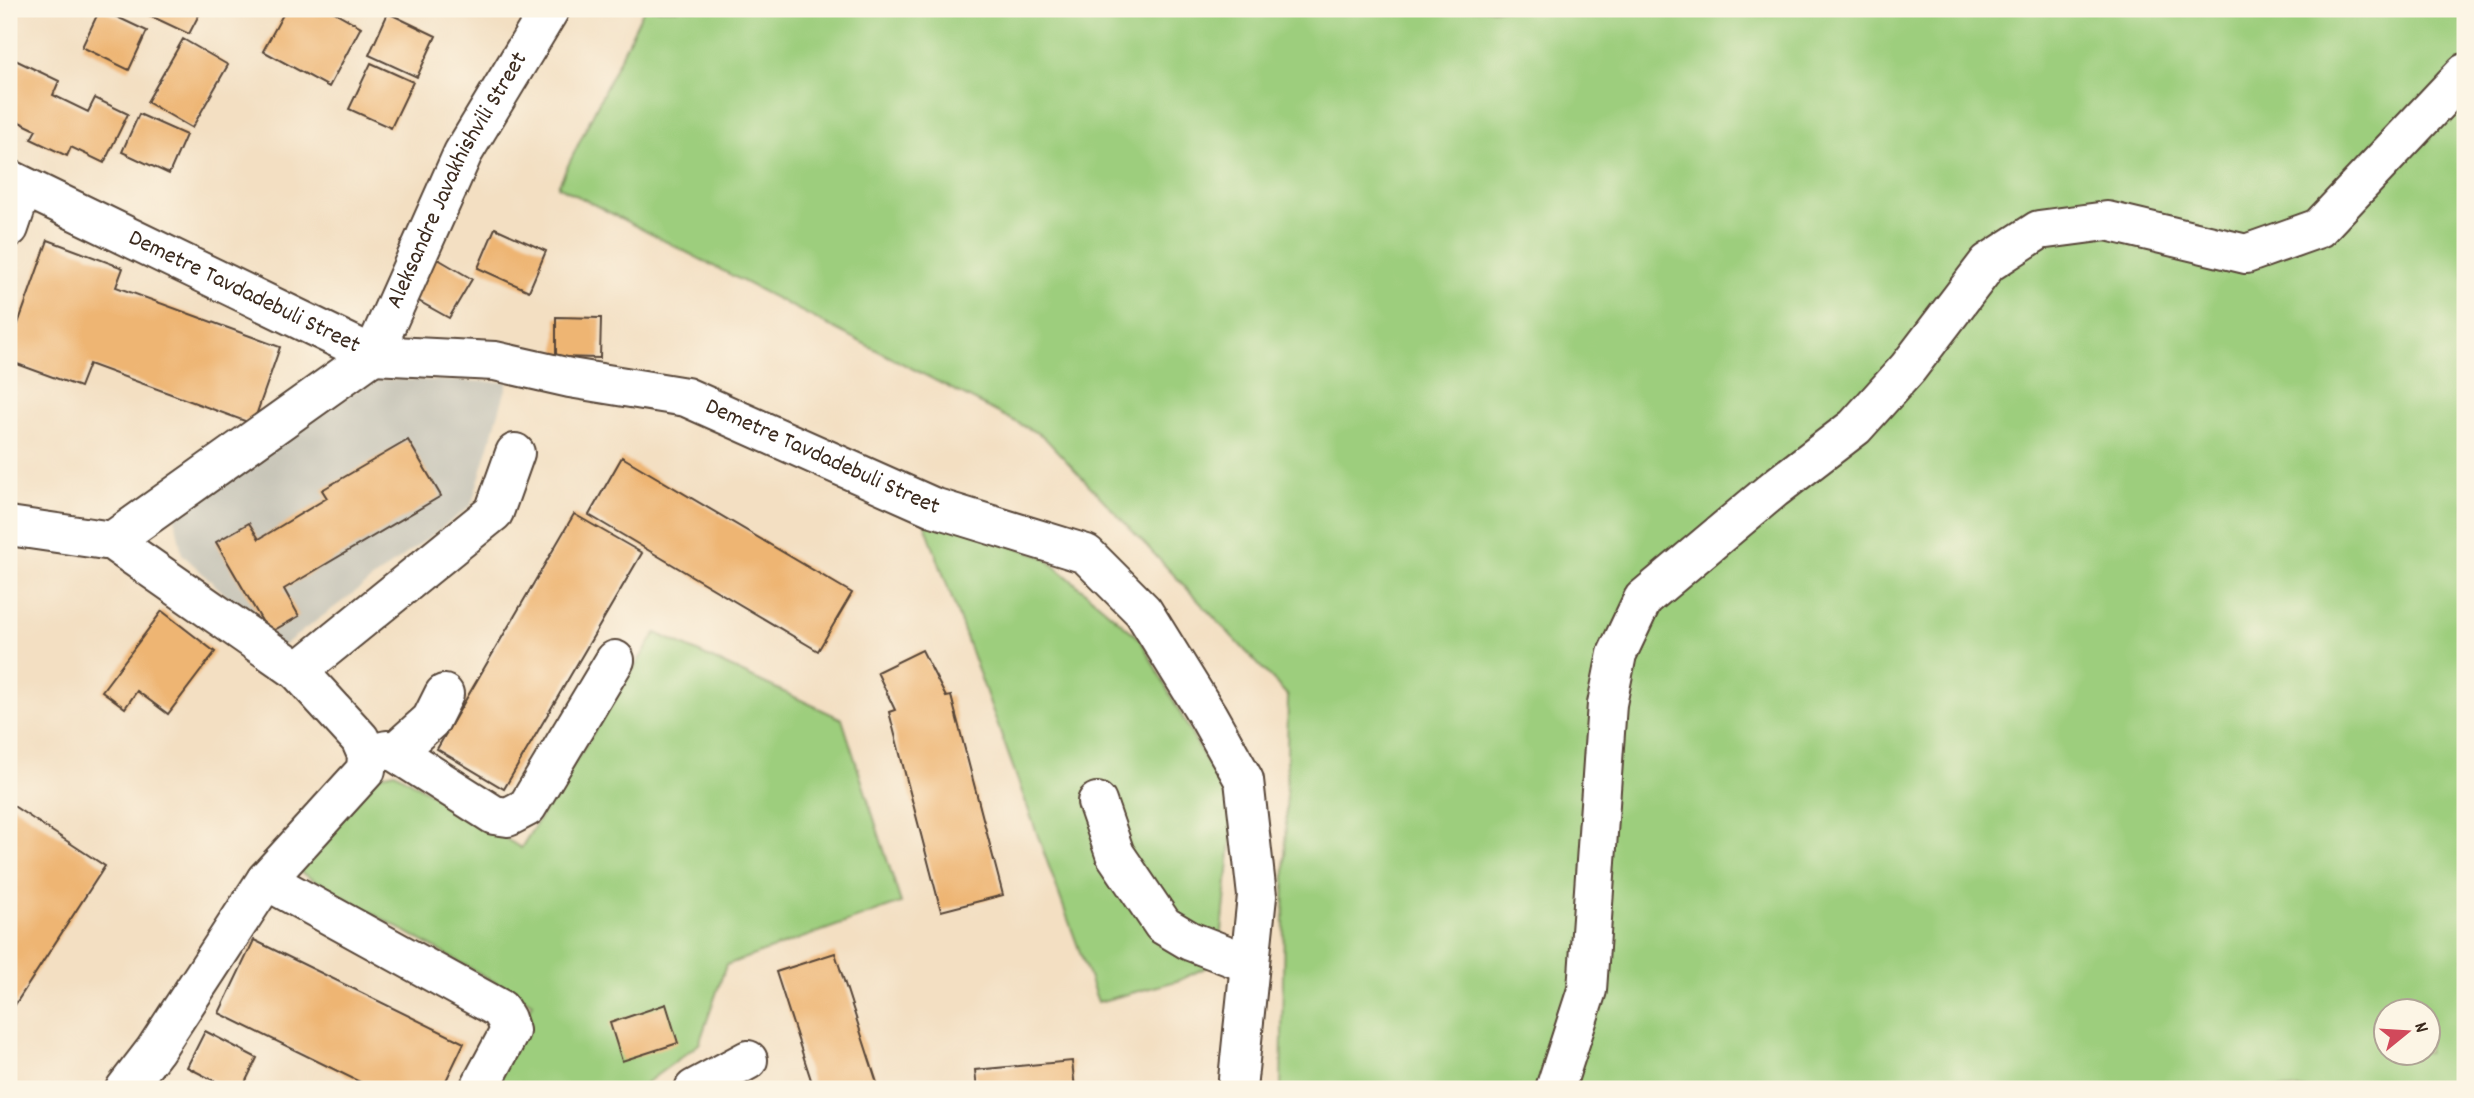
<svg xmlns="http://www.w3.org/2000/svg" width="2474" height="1098" font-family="Dekko,sans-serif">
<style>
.industrial{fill:#c7c5b8}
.green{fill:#9dce7d;stroke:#6c7c4e;stroke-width:2;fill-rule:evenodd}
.building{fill:#eeb573}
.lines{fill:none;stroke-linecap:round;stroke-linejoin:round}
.minor-casing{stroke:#574537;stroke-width:42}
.minor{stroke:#fff;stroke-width:38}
.labels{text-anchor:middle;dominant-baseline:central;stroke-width:5;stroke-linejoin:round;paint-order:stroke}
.street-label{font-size:24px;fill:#3b2a1e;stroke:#fcf5e5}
</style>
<rect width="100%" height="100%" fill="#fcf5e5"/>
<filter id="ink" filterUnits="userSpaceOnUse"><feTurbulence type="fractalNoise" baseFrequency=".0143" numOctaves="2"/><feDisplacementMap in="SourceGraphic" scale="14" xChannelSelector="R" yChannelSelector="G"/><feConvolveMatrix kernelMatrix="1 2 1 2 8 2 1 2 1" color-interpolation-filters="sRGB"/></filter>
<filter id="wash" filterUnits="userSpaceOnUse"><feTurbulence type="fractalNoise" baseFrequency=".00686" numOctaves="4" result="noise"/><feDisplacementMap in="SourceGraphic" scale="28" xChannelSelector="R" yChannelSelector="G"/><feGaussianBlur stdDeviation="1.57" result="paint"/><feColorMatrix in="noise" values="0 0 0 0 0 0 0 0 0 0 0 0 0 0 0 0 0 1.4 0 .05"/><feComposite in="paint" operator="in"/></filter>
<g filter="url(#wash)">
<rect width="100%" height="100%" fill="#f3dfc2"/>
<path class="industrial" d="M 374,379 L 508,382 L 471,506 L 281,647 L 182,554 L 174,513 Z"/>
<path class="green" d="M 644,9 L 2465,9 L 2465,1089 L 1281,1089 L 1288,696 L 1043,436 L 558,186 ZM 2386,1010 L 2428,1010 L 2428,1052 L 2386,1052 Z
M 921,513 L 1044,557 L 1140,639 L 1234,812 L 1219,961 L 1180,980 L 1098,1002 Z
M 656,633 L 842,719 L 901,903 L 726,965 L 699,1044 L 638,1089 L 488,1089 L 532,1003 L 289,866 L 360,779 L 395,772 L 521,848 Z"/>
<g id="blocks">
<path class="building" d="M 100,9 L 147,31 L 129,70 L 82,47 Z
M 136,9 L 202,9 L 189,34 Z
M 286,9 L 329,9 L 361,27 L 329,87 L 263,51 Z
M 388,13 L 436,36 L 417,77 L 369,55 Z
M 183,39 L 228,65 L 192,128 L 147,102 Z
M 9,57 L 59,81 L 53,95 L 88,112 L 95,98 L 128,114 L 104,163 L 71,147 L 67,156 L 31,139 L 36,130 L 9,117 Z
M 371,63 L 413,82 L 391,128 L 349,109 Z
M 139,114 L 186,135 L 169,174 L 122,152 Z
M 495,228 L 546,251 L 529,291 L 478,268 Z
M 48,240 L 123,268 L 116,287 L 280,347 L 253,424 L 89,364 L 80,387 L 9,361 L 9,349 Z
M 431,255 L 472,279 L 449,318 L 408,295 Z
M 556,317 L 601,318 L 600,358 L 556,357 Z
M 408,440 L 441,496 L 284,589 L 299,616 L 269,633 L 216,542 L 249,523 L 259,539 L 327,498 L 322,490 Z
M 622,457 L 852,593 L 818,651 L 589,515 Z
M 574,514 L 642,553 L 504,789 L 437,749 Z
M 162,611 L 215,652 L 168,714 L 137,691 L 125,708 L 102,691 Z
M 922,650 L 946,697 L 951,696 L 1003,895 L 941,911 L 889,712 L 895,710 L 877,672 Z
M 12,805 L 105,866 L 9,1014 L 9,809 Z
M 254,940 L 464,1043 L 442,1089 L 374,1089 L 219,1013 Z
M 835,953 L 879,1089 L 814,1089 L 776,972 Z
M 666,1004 L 678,1043 L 622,1061 L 610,1023 Z
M 205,1031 L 257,1058 L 242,1089 L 230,1089 L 187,1067 Z
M 1072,1061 L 1075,1089 L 977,1089 L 975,1070 Z"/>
</g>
</g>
<g filter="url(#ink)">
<use href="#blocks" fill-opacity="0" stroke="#574537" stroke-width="2"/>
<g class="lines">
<defs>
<g id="minor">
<path id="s1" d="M 9,179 L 373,355 L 495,361 L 570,378 L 686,397 L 933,507 L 1086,554 L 1143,611 L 1208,716 L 1244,780 L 1257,896 L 1237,1089"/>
<path d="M 9,228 L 23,187"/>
<path id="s2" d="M 373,355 L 463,153 L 550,9"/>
<path d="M 9,526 L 112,541 L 298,671 L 360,739 L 367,755 L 366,770 L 266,880 L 155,1050 L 125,1089"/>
<path d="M 112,541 L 373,355"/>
<path d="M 298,671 L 494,512 L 515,453"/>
<path d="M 395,752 L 431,720 L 444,694"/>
<path d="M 367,755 L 387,750 L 395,752 L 494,815 L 508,817 L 527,807 L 615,660"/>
<path d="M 1097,802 L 1115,854 L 1163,925 L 1190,941 L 1250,964"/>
<path d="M 266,880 L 500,1009 L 506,1019 L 510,1031 L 479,1089"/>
<path d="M 694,1089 L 748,1060"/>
<path d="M 1555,1089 L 1587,990 L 1607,704 L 1617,654 L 1643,599 L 1774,489 L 1855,427 L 1908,368 L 1988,263 L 2039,230 L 2107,221 L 2246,254 L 2319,228 L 2465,73"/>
</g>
</defs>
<use href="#minor" class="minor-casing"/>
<use href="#minor" class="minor"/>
</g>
</g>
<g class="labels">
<g class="street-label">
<text stroke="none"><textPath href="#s2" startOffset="194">Aleksandre Javakhishvili Street</textPath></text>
<text stroke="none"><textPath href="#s1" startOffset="261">Demetre Tavdadebuli Street</textPath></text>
<text stroke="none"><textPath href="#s1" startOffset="870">Demetre Tavdadebuli Street</textPath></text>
</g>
</g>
<rect width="2474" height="1098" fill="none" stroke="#fcf5e5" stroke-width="35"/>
<g transform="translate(2407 1032) rotate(72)"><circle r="33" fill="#fcf5e5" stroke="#afa495" stroke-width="2"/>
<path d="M0-5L12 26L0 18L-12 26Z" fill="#d1495b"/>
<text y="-10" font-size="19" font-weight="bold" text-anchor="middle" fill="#3b2a1e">N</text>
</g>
</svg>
